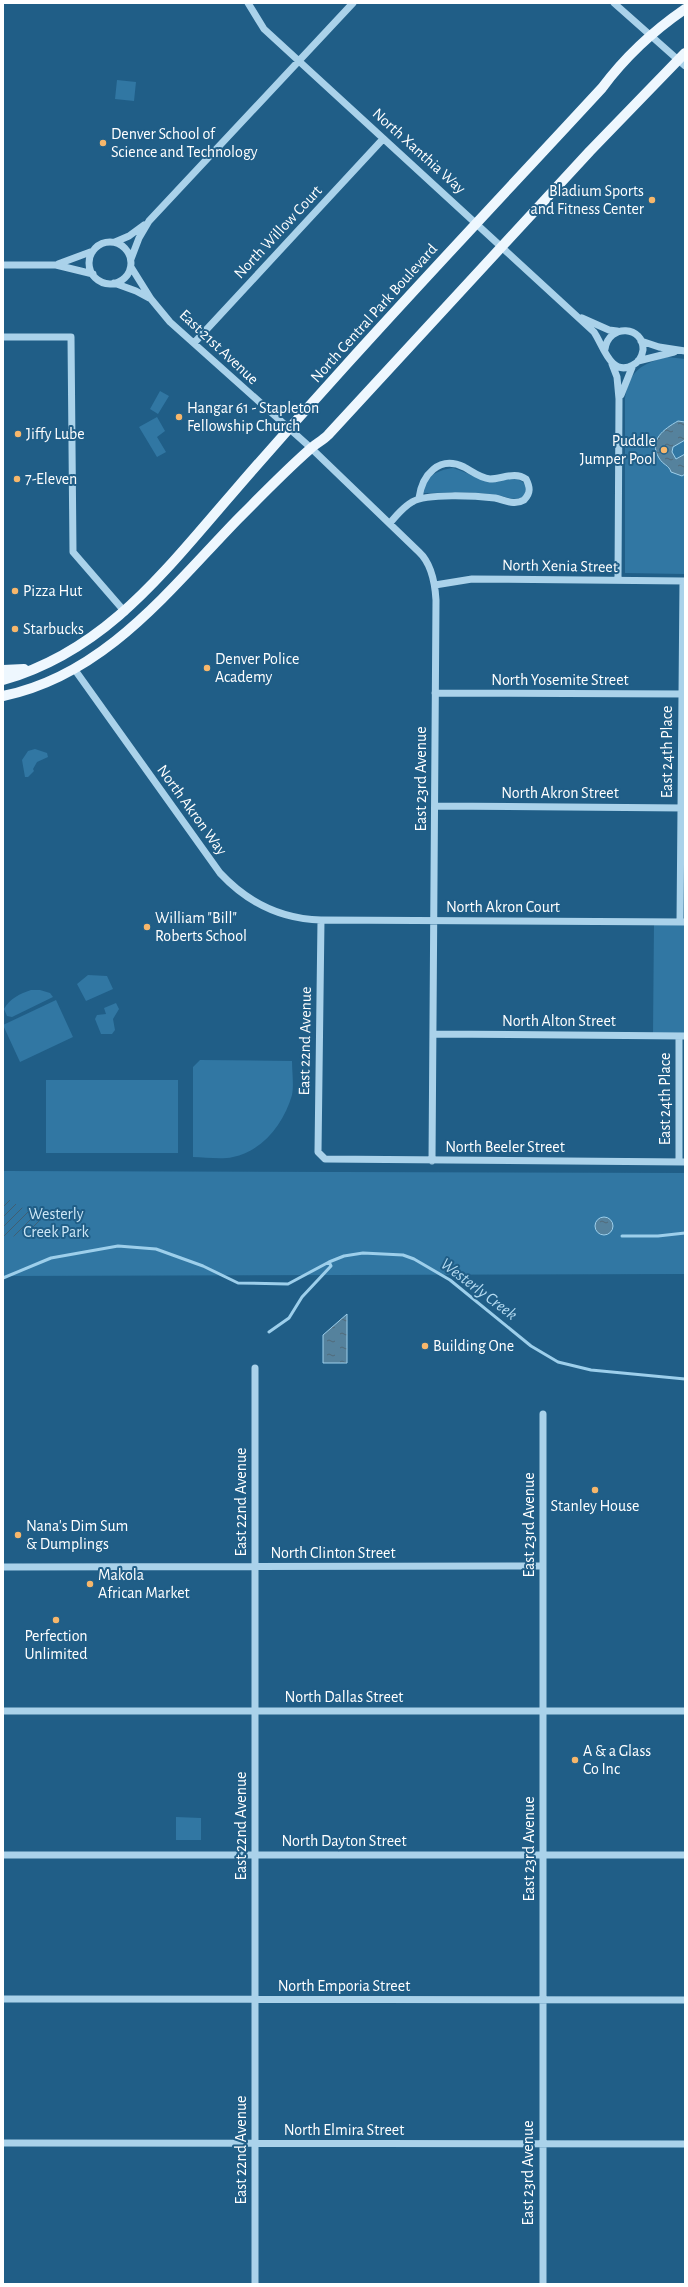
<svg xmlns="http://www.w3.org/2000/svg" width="688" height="2287" font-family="'Alegreya Sans',sans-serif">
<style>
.park{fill:#3177a3}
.garden{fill:url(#garden-furrows)}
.water{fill:url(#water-ripples);stroke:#9dcfeb}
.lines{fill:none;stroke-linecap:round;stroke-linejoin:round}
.stream{stroke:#9dcfeb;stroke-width:3}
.minor{stroke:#aad2ea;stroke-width:7}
.major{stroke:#eef7fe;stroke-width:10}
.poi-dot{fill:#f7b76b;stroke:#205e87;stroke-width:1.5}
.labels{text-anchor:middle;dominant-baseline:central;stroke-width:4;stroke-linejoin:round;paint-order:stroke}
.poi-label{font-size:16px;fill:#fff;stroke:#205e87;text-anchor:start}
.street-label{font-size:16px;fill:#fff;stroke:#205e87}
.park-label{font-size:16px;fill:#cee8f7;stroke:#205e87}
.water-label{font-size:17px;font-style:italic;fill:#b5dbf1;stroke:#205e87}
</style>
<defs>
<pattern id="garden-furrows" width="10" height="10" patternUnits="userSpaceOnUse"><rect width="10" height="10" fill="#3177a3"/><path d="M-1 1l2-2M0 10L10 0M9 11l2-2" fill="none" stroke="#405f73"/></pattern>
<pattern id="water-ripples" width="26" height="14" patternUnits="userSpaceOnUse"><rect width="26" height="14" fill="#55829d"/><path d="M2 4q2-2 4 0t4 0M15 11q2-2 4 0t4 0" fill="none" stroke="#516a79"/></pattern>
</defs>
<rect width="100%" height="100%" fill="#205e87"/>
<path class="park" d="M 117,80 L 136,82 L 134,101 L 115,99 Z
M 667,357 L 685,359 L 685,574 L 625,573 L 625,398 C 630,370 641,364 667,357 Z
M 160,391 L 169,396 L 158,414 L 150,409 Z
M 157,417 L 165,431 L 157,437 L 166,452 L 157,457 L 139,427 Z
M 453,468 C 467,472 477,480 492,481 C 505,482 518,473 526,486 L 525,495 C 515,503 507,496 496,495 C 473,491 448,493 424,493 C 421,477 441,469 453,468 Z
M 35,749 L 47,753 L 48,757 L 37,762 L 33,769 L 34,771 L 28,777 L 25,777 L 22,760 L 28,751 Z
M 654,922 L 685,922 L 685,1036 L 653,1035 Z
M 88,975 L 107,976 L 113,989 L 86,1001 L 77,984 Z
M 31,990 L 40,990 L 50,993 L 53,997 L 12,1017 L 7,1016 L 4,1009 C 10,998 20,994 31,990 Z
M 56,1000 L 73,1037 L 20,1062 L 3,1025 Z
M 116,1003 L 119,1009 L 113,1019 L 115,1030 L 112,1034 L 101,1034 L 95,1019 L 97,1015 L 106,1014 L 104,1008 Z
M 200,1060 L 292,1061 C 292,1071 294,1085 292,1095 C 284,1123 263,1151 233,1157 C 221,1160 205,1157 193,1157 L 193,1067 Z
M 46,1080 L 178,1080 L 178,1153 L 46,1153 Z
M 3,1171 L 685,1173 L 685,1274 L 3,1276 Z
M 176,1817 L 201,1818 L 201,1840 L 176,1840 Z"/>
<path class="garden" d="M 3,1196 L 28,1211 L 51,1220 L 3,1241 Z"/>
<path class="water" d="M 678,421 L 685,422 L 685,440 L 673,447 L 672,452 L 676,459 L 685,454 L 685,474 L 682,476 L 671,472 C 669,465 663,465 659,458 C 648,440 664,429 678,421 Z
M595 1226a9 9 0 1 1 18 0a9 9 0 1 1-18 0Z
M 347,1314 L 347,1363 L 323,1363 L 323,1335 Z"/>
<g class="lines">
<path class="stream" d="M 622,1236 L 658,1236 L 685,1233
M 3,1278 L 51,1258 L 118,1246 L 156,1249 L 203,1266 L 238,1283 L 288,1284 L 329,1262 L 344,1256 L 363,1253 L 403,1255 L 414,1259 L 450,1280 L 531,1346 L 558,1362 L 591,1370 L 685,1379
M 269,1332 L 289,1318 L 302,1297 L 331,1266 L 329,1262"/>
<path class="minor" d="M 248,3 L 264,29 L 594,332 C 603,345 611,378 633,365 C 639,362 642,356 643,350 C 644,326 609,323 605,349
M 614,3 L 685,66
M 115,242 L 129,236 L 144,225
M89 263a21 21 0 1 1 42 0a21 21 0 1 1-42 0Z
M 131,259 L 139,238 L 149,221 L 353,3
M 58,264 L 93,251
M 3,265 L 56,265 L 93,274
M 131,267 L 151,299 L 170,322 L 311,448 L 419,552 C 432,564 435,583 436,600 L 432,1161
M 114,283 L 136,291 L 149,298
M 582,318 L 609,330 L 617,331
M 3,337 L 71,337 L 73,552 L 125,612
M 641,341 L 659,347 L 685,351
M 194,343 L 383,139
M 638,361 L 674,352
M 612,364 L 617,377 L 619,399 L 618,580
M 621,395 L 633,365
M 390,523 C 396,516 403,507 412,502 C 426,493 477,496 495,498 C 505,500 514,506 524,500 C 531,493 530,487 526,479 C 515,471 502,479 490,479 C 480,478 473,472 464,467 C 439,455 422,475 419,498
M 435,585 L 472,579 L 685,581
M 75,670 L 220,873 C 247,902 280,919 321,920 L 685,922
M 435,693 L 685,694
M 435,806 L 684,808
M 321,920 L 318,1152 L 325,1159 L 685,1162
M 680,922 L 683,581
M 433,1034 L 685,1036
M 679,1162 L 679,1036
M 3,1567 L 543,1566
M 3,1711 L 685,1711
M 3,1855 L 685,1855
M 3,1999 L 685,2000
M 3,2143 L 685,2144
M 255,2284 L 255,1368
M 543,2284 L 543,1414"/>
<path class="major" d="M 3,670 L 24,669
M 3,680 C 105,651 164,572 231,495 C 269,451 308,407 347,364 C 431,271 517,180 602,88 C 625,57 653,31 685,9
M 3,696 C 105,675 169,590 238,519 C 261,496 284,472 309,450 C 315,444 322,441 328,435 L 590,151 L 685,53"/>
</g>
<g class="poi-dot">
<circle cx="103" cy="143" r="4"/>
<circle cx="652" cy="200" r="4"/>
<circle cx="179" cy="417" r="4"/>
<circle cx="18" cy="434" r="4"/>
<circle cx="664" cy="450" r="4"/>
<circle cx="17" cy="479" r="4"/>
<circle cx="15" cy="591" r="4"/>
<circle cx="15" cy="629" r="4"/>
<circle cx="207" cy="668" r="4"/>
<circle cx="147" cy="927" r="4"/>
<circle cx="425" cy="1346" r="4"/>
<circle cx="595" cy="1490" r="4"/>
<circle cx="18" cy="1535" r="4"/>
<circle cx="90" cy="1584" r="4"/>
<circle cx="56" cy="1620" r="4"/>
<circle cx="575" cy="1760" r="4"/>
</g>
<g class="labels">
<g class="poi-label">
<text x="111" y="134">Denver School of<tspan x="111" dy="18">Science and Technology</tspan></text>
<text x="644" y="191" text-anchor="end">Bladium Sports<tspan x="644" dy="18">and Fitness Center</tspan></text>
<text x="187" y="408">Hangar 61 - Stapleton<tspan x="187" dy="18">Fellowship Church</tspan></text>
<text x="26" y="434">Jiffy Lube</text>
<text x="656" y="441" text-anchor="end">Puddle<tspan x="656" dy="18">Jumper Pool</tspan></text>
<text x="25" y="479">7-Eleven</text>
<text x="23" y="591">Pizza Hut</text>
<text x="23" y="629">Starbucks</text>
<text x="215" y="659">Denver Police<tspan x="215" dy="18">Academy</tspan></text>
<text x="155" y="918">William "Bill"<tspan x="155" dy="18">Roberts School</tspan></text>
<text x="433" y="1346">Building One</text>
<text x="595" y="1506" text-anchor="middle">Stanley House</text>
<text x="26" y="1526">Nana's Dim Sum<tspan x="26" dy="18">&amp; Dumplings</tspan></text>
<text x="98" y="1575">Makola<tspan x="98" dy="18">African Market</tspan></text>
<text x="56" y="1636" text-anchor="middle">Perfection<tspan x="56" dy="18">Unlimited</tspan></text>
<text x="583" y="1751">A &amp; a Glass<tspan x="583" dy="18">Co Inc</tspan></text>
</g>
<g class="street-label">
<text transform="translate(419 151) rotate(42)">North Xanthia Way</text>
<text transform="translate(278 232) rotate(-47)">North Willow Court</text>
<text transform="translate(374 313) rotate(-48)">North Central Park Boulevard</text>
<text transform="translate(219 347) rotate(43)">East 21st Avenue</text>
<text transform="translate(560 566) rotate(1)">North Xenia Street</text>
<text x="560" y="680">North Yosemite Street</text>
<text transform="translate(667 752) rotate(-90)">East 24th Place</text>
<text transform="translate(421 779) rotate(-90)">East 23rd Avenue</text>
<text x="560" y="793">North Akron Street</text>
<text transform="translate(192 810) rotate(54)">North Akron Way</text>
<text x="503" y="907">North Akron Court</text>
<text x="559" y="1021">North Alton Street</text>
<text transform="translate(305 1041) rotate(-89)">East 22nd Avenue</text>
<text transform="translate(665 1099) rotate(-90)">East 24th Place</text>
<text x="505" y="1147">North Beeler Street</text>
<text transform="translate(241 1502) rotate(-90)">East 22nd Avenue</text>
<text transform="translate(529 1525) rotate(-90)">East 23rd Avenue</text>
<text x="333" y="1553">North Clinton Street</text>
<text x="344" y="1697">North Dallas Street</text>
<text transform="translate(241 1826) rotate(-90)">East 22nd Avenue</text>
<text x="344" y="1841">North Dayton Street</text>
<text transform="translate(529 1849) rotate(-90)">East 23rd Avenue</text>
<text x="344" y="1986">North Emporia Street</text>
<text x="344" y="2130">North Elmira Street</text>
<text transform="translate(241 2150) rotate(-90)">East 22nd Avenue</text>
<text transform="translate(528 2173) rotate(-90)">East 23rd Avenue</text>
</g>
<g class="park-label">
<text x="56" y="1214">Westerly<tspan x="56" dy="18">Creek Park</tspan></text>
</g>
<g class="water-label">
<text transform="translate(479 1289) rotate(37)">Westerly Creek</text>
</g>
</g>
<rect width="688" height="2287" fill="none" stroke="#ffffff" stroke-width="8"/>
</svg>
